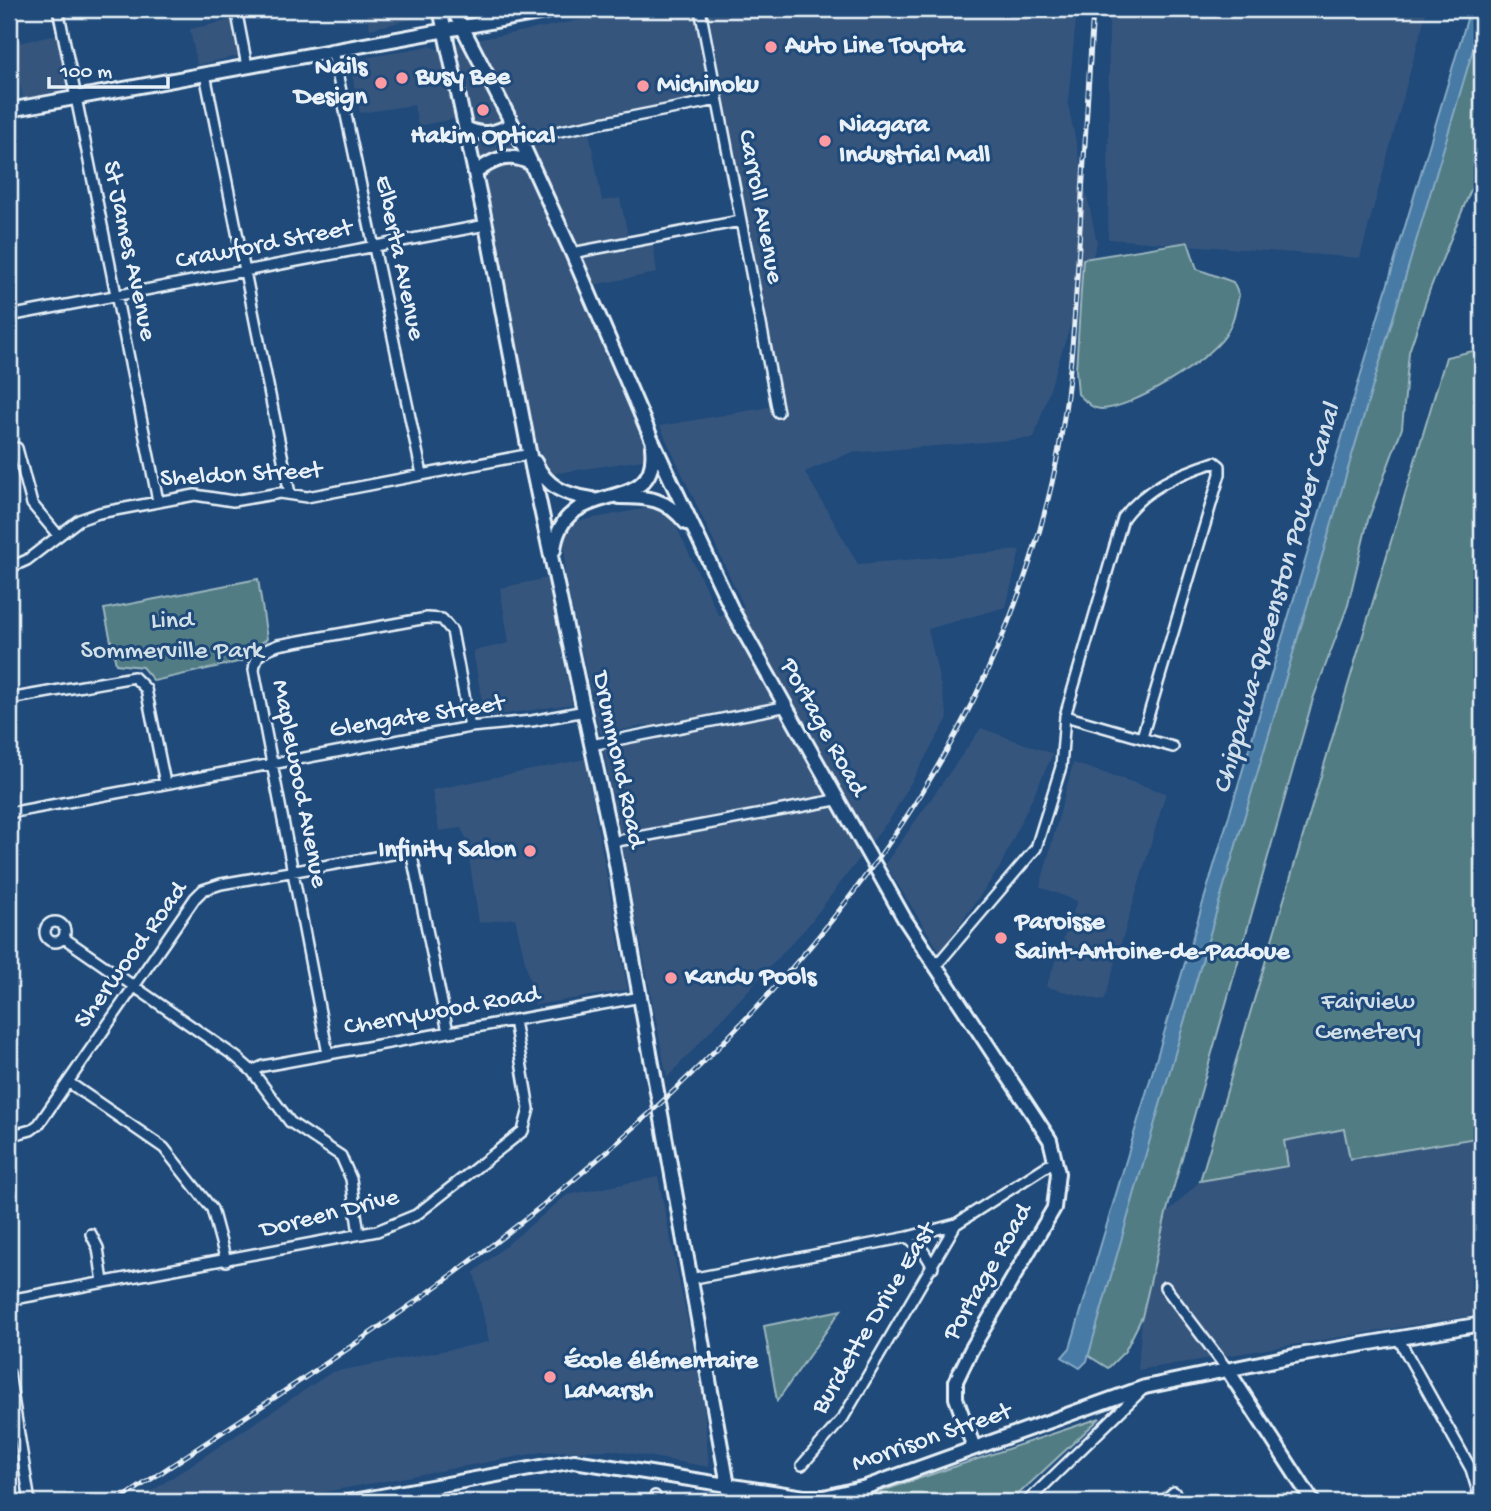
<svg xmlns="http://www.w3.org/2000/svg" width="1491" height="1511" font-family="'Gochi Hand',sans-serif">
<style>
.built{fill:#34557d}
.green{fill:#517c84;stroke:#9cb6be;stroke-width:2}
.water{fill:#477aa4;stroke:#87aac6;stroke-width:2}
.lines{fill:none;stroke-linecap:round;stroke-linejoin:round}
.street-casing{stroke:#e8f1f8;stroke-width:14}
.secondary-casing{stroke:#e8f1f8;stroke-width:18}
.street{stroke:#1f4a7a;stroke-width:9}
.secondary{stroke:#1f4a7a;stroke-width:12}
.rail-casing{stroke:#e8f1f8;stroke-width:5}
.rail{stroke:#1f4a7a;stroke-width:2.5;stroke-dasharray:8;stroke-linecap:butt}
.poi-dot{fill:#ff9aa2;stroke:#1f4a7a;stroke-width:2.5}
.labels{text-anchor:middle;dominant-baseline:central;stroke-width:6;stroke-linejoin:round;paint-order:stroke}
.poi-label{font-size:26px;font-weight:bold;fill:#e8f1f8;stroke:#1f4a7a;text-anchor:start}
.street-label{font-size:26px;fill:#e8f1f8;stroke:#1f4a7a}
.park-label{font-size:26px;fill:#d1dfe7;stroke:#1f4a7a}
.water-label{font-size:28px;font-style:italic;fill:#d0dfeb;stroke:#1f4a7a}
</style>
<rect width="100%" height="100%" fill="#1f4a7a"/>
<filter id="ink" filterUnits="userSpaceOnUse"><feTurbulence type="fractalNoise" baseFrequency=".0143" numOctaves="2"/><feDisplacementMap in="SourceGraphic" scale="14" xChannelSelector="R" yChannelSelector="G"/><feConvolveMatrix kernelMatrix="1 2 1 2 8 2 1 2 1" color-interpolation-filters="sRGB"/></filter>
<g filter="url(#ink)">
<path class="built" d="M 365,9 L 428,9 L 427,16 L 370,29 Z
M 638,9 L 694,9 L 710,98 L 587,120 L 602,201 L 620,198 L 630,245 L 653,243 L 657,273 L 577,288 L 650,459 L 551,474 L 538,449 L 455,44 Z
M 708,9 L 1077,9 L 1068,104 L 1097,243 L 1034,438 L 850,453 L 805,472 L 858,564 L 1020,550 L 1006,607 L 928,629 L 948,718 L 892,816 L 806,928 L 667,1078 L 603,748 L 652,737 L 648,725 L 600,734 L 565,576 L 565,542 L 567,523 L 653,507 L 674,522 L 719,616 L 744,607 L 660,426 L 780,405 Z
M 1109,9 L 1427,9 L 1360,258 L 1108,239 Z
M 231,20 L 238,56 L 197,65 L 190,29 Z
M 57,35 L 66,89 L 23,99 L 13,44 Z
M 429,46 L 440,50 L 454,119 L 418,126 L 414,105 L 360,113 L 349,61 Z
M 547,578 L 572,704 L 485,717 L 473,651 L 509,643 L 500,588 Z
M 981,728 L 1053,754 L 999,869 L 940,952 L 885,864 Z
M 585,759 L 628,990 L 535,1005 L 515,918 L 479,923 L 466,838 L 461,828 L 439,831 L 432,790 Z
M 1073,763 L 1166,793 L 1104,1001 L 1046,987 L 1077,901 L 1040,887 Z
M 1345,1129 L 1350,1159 L 1482,1137 L 1482,1314 L 1138,1370 L 1142,1317 L 1166,1214 L 1200,1181 L 1288,1166 L 1284,1141 Z
M 658,1177 L 703,1396 L 709,1467 L 612,1450 L 542,1452 L 270,1502 L 135,1502 L 332,1372 L 489,1342 L 474,1272 L 567,1195 Z"/>
<path class="green" d="M 1482,17 L 1482,160 L 1479,170 L 1430,289 L 1409,352 L 1402,428 L 1368,520 L 1348,605 L 1313,699 L 1166,1214 L 1142,1317 L 1125,1351 L 1108,1368 L 1081,1351 Z
M 1188,242 L 1197,269 L 1233,282 L 1239,295 C 1236,309 1233,324 1225,336 C 1208,361 1132,409 1101,409 C 1091,409 1085,400 1078,394 L 1076,370 L 1083,259 Z
M 1482,349 L 1482,1137 L 1350,1159 L 1344,1129 L 1284,1141 L 1288,1166 L 1200,1181 L 1446,357 Z
M 258,579 L 267,639 L 247,652 L 243,661 L 154,681 L 142,667 L 116,664 L 104,609 Z
M 841,1310 L 777,1401 L 764,1326 Z
M 1100,1418 L 1010,1502 L 849,1502 Z"/>
<path class="water" d="M 1470,9 L 1482,9 L 1482,19 C 1350,466 1213,912 1087,1361 L 1080,1368 L 1062,1357 L 1070,1348 Z"/>
<g class="lines">
<defs>
<path id="street" d="M 58,9 L 158,501
M 236,9 L 247,66
M 700,9 L 778,412
M 332,49 L 422,474
M 205,74 L 290,494
M 520,139 L 717,100
M 572,253 L 740,221
M 9,316 L 486,225
M 17,448 L 32,504 L 57,534
M 9,568 L 27,560 L 79,520 L 99,513 L 195,495 L 233,501 L 280,493 L 307,497 L 531,454
M 9,699 L 134,677 L 146,689 L 165,783
M 1065,716 L 1173,747
M 591,745 L 783,707
M 9,813 L 470,727 L 532,721 L 585,711
M 612,842 L 836,800
M45 932a10 10 0 1 1 20 0a10 10 0 1 1-20 0Z
M 64,938 L 236,1057 L 252,1071 L 290,1122 L 341,1156 L 351,1179 L 359,1234
M 935,967 L 1036,848 L 1061,767 L 1065,716 L 1123,518 C 1146,487 1179,474 1215,462 L 1220,466 L 1220,474 L 1142,737
M 328,1054 L 254,670 C 256,652 263,651 278,645 L 427,618 L 442,619 L 452,631 L 470,727
M 252,1071 L 263,1066 L 641,997
M 68,1082 L 164,1148 L 212,1209 L 226,1261
M 9,1136 L 31,1130 L 39,1124 L 195,898 L 203,890 L 221,884 L 404,852 L 412,856 L 448,1032
M 91,1234 L 98,1248 L 103,1282
M 908,1237 L 924,1252 L 933,1267
M 690,1279 L 908,1237 L 956,1224 L 1056,1160
M 1165,1287 L 1227,1369
M 9,1300 L 377,1231 L 416,1215 L 523,1131 L 529,1109 L 514,1020
M 1398,1338 L 1471,1469 L 1481,1502
M 9,1373 L 30,1502
M 802,1465 L 843,1418 L 956,1224
M 652,1502 L 655,1496
M 1027,1502 L 1141,1391
M 1162,1502 L 1174,1492 L 1182,1502"/>
<path id="secondary" d="M 440,9 L 486,225 L 532,467 L 612,842 L 731,1502
M 453,9 L 520,139 L 572,253 L 652,440 L 733,612 L 904,918 L 1050,1140 L 1058,1173 L 1054,1208 L 971,1350 L 956,1381 L 956,1398 L 974,1448
M 469,9 L 498,20
M 9,110 L 561,9
M 466,128 C 483,137 496,133 512,124
M 475,173 C 493,159 509,152 530,163
M 535,462 C 547,488 566,495 592,499
M 619,497 C 648,497 666,498 686,523
M 554,550 C 563,472 660,521 652,447
M 1227,1369 L 1313,1502
M 348,1502 L 574,1461 L 804,1497 L 824,1497 L 866,1487 L 1145,1387 L 1294,1356 L 1482,1324"/>
</defs>
<use href="#street" class="street-casing"/>
<use href="#secondary" class="secondary-casing"/>
<use href="#street" class="street"/>
<use href="#secondary" class="secondary"/>
<defs>
<path id="rail" d="M 117,1502 C 235,1422 357,1347 471,1261 C 732,1065 976,810 1052,483 C 1071,399 1075,313 1080,228 C 1084,155 1088,82 1093,9"/>
</defs>
<use href="#rail" class="rail-casing"/>
<use href="#rail" class="rail"/>
</g>
</g>
<g class="poi-dot">
<circle cx="771" cy="47" r="7"/>
<circle cx="402" cy="78" r="7"/>
<circle cx="381" cy="83" r="7"/>
<circle cx="643" cy="86" r="7"/>
<circle cx="483" cy="110" r="7"/>
<circle cx="825" cy="141" r="7"/>
<circle cx="530" cy="851" r="7"/>
<circle cx="1001" cy="938" r="7"/>
<circle cx="671" cy="978" r="7"/>
<circle cx="550" cy="1377" r="7"/>
</g>
<g class="labels">
<g class="poi-label">
<text x="785" y="47">Auto Line Toyota</text>
<text x="367" y="68" text-anchor="end">Nails<tspan x="367" dy="30">Design</tspan></text>
<text x="416" y="78">Busy Bee</text>
<text x="657" y="86">Michinoku</text>
<text x="839" y="126">Niagara<tspan x="839" dy="30">Industrial Mall</tspan></text>
<text x="483" y="137" text-anchor="middle">Hakim Optical</text>
<text x="516" y="851" text-anchor="end">Infinity Salon</text>
<text x="1015" y="923">Paroisse<tspan x="1015" dy="30">Saint-Antoine-de-Padoue</tspan></text>
<text x="685" y="978">Kandu Pools</text>
<text x="564" y="1362">École élémentaire<tspan x="564" dy="30">LaMarsh</tspan></text>
</g>
<g class="street-label">
<text transform="translate(759 207) rotate(79)">Carroll Avenue</text>
<text transform="translate(264 246) rotate(-11)">Crawford Street</text>
<text transform="translate(128 251) rotate(78)">St James Avenue</text>
<text transform="translate(398 258) rotate(78)">Elberta Avenue</text>
<text transform="translate(241 476) rotate(-3)">Sheldon Street</text>
<text transform="translate(417 718) rotate(-9)">Glengate Street</text>
<text transform="translate(822 728) rotate(61)">Portage Road</text>
<text transform="translate(617 760) rotate(78)">Drummond Road</text>
<text transform="translate(298 784) rotate(79)">Maplewood Avenue</text>
<text transform="translate(132 956) rotate(-54)">Sherwood Road</text>
<text transform="translate(442 1012) rotate(-10)">Cherrywood Road</text>
<text transform="translate(330 1215) rotate(-14)">Doreen Drive</text>
<text transform="translate(989 1273) rotate(-60)">Portage Road</text>
<text transform="translate(875 1319) rotate(-59)">Burdette Drive East</text>
<text transform="translate(932 1439) rotate(-19)">Morrison Street</text>
</g>
<g class="park-label">
<text x="172" y="622">Lind<tspan x="172" dy="30">Sommerville Park</tspan></text>
<text x="1368" y="1003">Fairview<tspan x="1368" dy="30">Cemetery</tspan></text>
</g>
<g class="water-label">
<text transform="translate(1278 599) rotate(-74)">Chippawa-Queenston Power Canal</text>
</g>
</g>
<rect width="1491" height="1511" fill="none" stroke="#1f4a7a" stroke-width="35"/>
<rect x="18" y="18" width="1456" height="1476" fill="none" stroke="#e8f1f8" stroke-width="2.5" filter="url(#ink)"/>
<path d="M49 77v10h119v-10" fill="none" stroke="#e8f1f8" stroke-width="3.5"/>
<text x="60" y="77" font-size="21" fill="#e8f1f8" stroke="#1f4a7a" stroke-width="5" paint-order="stroke">100 m</text>
</svg>
